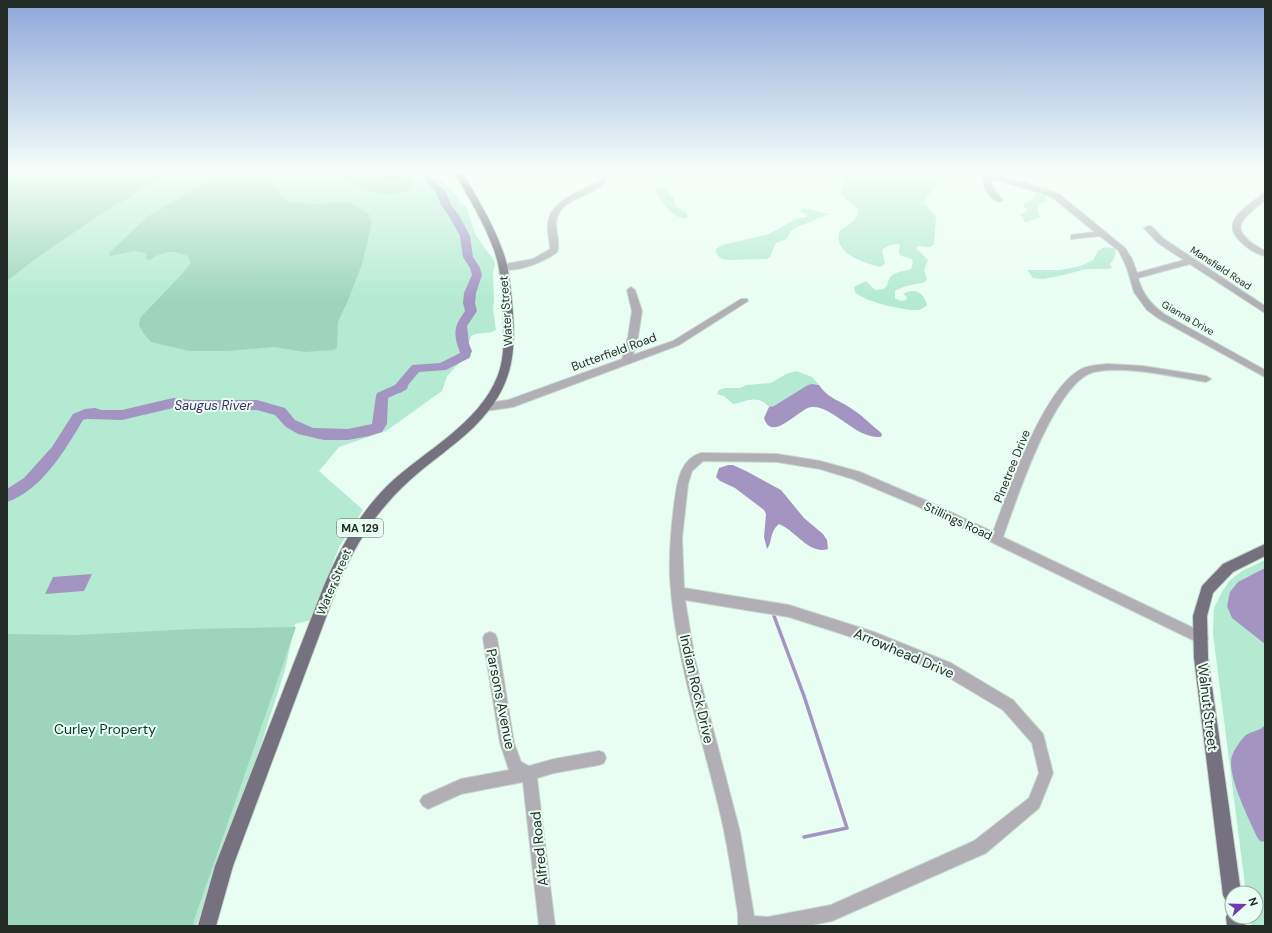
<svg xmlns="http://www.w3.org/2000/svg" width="1272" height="933" font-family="'DM Sans',sans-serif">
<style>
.green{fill:#b3ead1}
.forest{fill:#9cd5bb}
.water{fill:#a494c2}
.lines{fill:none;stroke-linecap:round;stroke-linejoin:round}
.stream{stroke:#a494c2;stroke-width:3.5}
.river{fill:#a494c2;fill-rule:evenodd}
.minor-casing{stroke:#c6d8ce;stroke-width:2}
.major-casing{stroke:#c6d8ce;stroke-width:2}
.minor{fill:#b1aeb6;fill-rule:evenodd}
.major{fill:#76717f;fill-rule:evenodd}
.labels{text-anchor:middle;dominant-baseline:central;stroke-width:4;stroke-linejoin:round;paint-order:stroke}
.far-street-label{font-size:10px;fill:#242c28;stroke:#e9fef3}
.shield{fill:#e9fef3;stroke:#5f6b65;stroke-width:1}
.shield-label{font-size:11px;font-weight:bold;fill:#242c28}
.street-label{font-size:12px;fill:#242c28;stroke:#e9fef3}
.water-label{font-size:13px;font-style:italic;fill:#452d67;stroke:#e9fef3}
.near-street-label{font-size:14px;fill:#242c28;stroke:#e9fef3}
.near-park-label{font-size:14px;fill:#023524;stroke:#e9fef3}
</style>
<rect width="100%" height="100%" fill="#e9fef3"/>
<path class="green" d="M 172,171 L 437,171 L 436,174 L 457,196 L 460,203 L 466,207 L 476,236 L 494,260 L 495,265 L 493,273 L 494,299 L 493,309 L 496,330 C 488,335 480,331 471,336 L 469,342 L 471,356 L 470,358 L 461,361 L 447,376 L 442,391 L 386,431 L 339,447 L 319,471 L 363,510 L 339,547 L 311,620 L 295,624 L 285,670 L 246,791 L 196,926 L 7,926 L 7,281 L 37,258 L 100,215 Z
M 839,171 L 928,171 L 935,179 L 936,187 L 925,198 L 924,203 L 936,216 L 934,244 L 930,247 L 919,246 L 916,248 L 928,260 L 924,270 L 927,279 L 925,282 C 914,285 905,285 895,291 L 895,298 L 901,301 L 906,300 L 907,297 L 903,294 C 915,287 924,293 927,305 C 924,308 920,310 916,310 C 901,310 865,302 855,292 L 854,287 L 866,281 L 875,290 L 883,289 L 887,286 C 890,271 898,273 911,269 L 913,263 L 912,259 C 901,256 897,257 900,245 C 895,243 887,246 882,250 L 885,264 L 880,267 C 864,263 831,253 840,230 C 848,225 859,220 858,209 L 845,199 L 841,193 L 844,180 Z
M 659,186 L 669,192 L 670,196 L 674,198 L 675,206 L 687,213 L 687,218 C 675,221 661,201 655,192 L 655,188 Z
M 1045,186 L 1049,187 L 1049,189 L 1044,194 L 1047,200 L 1039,205 L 1037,209 L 1040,217 L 1027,222 L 1025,222 L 1020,214 L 1025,213 L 1027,210 L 1023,205 L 1033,199 L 1037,191 Z
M 803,208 L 829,214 L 795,228 L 791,231 L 787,239 L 776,243 L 770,257 L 767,259 L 726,260 C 720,259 716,255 716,249 L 722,245 L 769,234 L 796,219 L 807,217 L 807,215 L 800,211 Z
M 1104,247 L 1114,248 L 1116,251 L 1114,259 L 1110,264 L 1112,268 L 1108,269 L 1086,269 L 1064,275 L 1043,279 L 1033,278 L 1027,270 L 1060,270 L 1081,266 L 1093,260 L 1098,251 Z
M 796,371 L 812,377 L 819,385 L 812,384 L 774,406 L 769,407 C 758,394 747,401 733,404 L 724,396 L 717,394 L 719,390 L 725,388 L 740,388 L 747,385 L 771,383 L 786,374 Z
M 1265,560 L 1265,926 L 1251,926 L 1249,917 L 1256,917 L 1256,893 L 1246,893 L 1213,634 L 1214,608 L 1222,592 L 1229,581 L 1242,571 Z"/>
<path class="forest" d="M 7,171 L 172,171 L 100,215 L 37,258 L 7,281 Z
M 225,171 L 261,171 L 288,202 L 315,204 L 340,202 L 351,203 L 369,214 L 372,223 L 362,264 L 349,298 L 338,322 L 337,347 L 334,350 L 304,352 L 275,347 L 226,351 L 190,351 L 151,342 L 144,334 L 139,325 L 140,318 L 181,275 L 191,263 L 188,256 C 172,250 165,250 150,260 L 146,259 L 146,253 L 135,251 L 110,256 L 109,253 L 147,217 Z
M 333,171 L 412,171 L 414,176 L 412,188 C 382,205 357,186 333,171 Z
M 296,627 L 192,926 L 7,926 L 7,634 L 76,635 L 194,629 Z"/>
<path class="water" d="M 416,368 L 410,378 L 407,389 L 400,393 L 387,393 C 398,386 404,373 416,368 Z
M 812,384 L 819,385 C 830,400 838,399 852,409 C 862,415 870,424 879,431 L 882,434 L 881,437 C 855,439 834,406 812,407 C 800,407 772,444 764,418 L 769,407 L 774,406 L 808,385 Z
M 728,465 L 733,465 L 746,471 L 781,490 L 804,518 L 823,534 L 827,540 L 828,549 C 809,555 795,530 779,524 C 769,532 773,541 767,549 L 764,537 L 766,514 L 764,510 L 735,488 L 720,481 L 716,477 L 719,468 Z
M 1265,568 L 1265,644 L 1232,618 L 1227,606 L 1230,592 L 1238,582 Z
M 92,574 L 84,591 L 45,594 L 53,577 Z
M 1265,665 L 1265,842 L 1260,841 L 1257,837 C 1249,819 1226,774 1232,756 C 1234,750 1239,743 1243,738 C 1248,731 1259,732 1264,726 Z"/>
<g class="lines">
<path class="stream" d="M 774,616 L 804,696 L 847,828 L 804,837"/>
<path class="river" d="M 358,171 L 376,171 L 395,174 L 401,171 L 411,171 C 399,186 379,177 363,174 Z
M 421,171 L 430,171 L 436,183 L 445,190 L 451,205 L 459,215 L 470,236 L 473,257 L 480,268 L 482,275 L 476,293 L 475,303 L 477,311 L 467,326 L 469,344 L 472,351 L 469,358 L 446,370 L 419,372 L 403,391 L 388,398 L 387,424 L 382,432 L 369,436 L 348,440 L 324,440 L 298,434 L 286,427 L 275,415 L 257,410 L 191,410 L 173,408 L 122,420 L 87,419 L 83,420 C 65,450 42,490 7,502 L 7,489 L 24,478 L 52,447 L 73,414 L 85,409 L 95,408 L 102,410 L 122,410 L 173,398 L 191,400 L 257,400 L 285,408 L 295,420 L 313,428 L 348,429 L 372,424 L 376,396 L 377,393 L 395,385 L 412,365 L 440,363 L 460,353 C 459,349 458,347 457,344 C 453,328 457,323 465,311 L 463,303 L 464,293 L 472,275 L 470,268 L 463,257 L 460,236 L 449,216 L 441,205 L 436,192 L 429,186 Z"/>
<defs>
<path id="minor" d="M 597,171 L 605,171 L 607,179 C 598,196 566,196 558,215 C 552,227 562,241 557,252 C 544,262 517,273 500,269 L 499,267 L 500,265 L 533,259 L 550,249 C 550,241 547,233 548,224 C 550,200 580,192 598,182 L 599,179 Z
M 1252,171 L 1261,171 L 1265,172 L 1265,177 Z
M 989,175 L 1004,176 L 1059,194 L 1125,248 L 1132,259 L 1137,273 L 1184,260 L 1158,243 L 1144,228 L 1148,226 L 1151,226 L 1164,239 L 1265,306 L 1265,313 L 1190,264 L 1138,278 C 1143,295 1151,304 1164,314 L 1265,370 L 1265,377 L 1158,318 L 1147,310 L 1134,292 L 1127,268 L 1119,251 L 1100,236 L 1071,239 L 1071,235 L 1095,232 L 1053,198 L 1041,193 L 994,179 L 991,182 L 995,191 L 1003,200 L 999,202 C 990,199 985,190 983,181 Z
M 1262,194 L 1265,194 L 1265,200 C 1238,222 1227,230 1265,251 L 1265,256 C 1256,254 1247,248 1241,242 C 1218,221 1248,207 1262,194 Z
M 631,287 L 635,290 L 642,311 L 638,337 L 633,355 L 673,341 L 741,299 L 747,299 L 748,301 L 679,345 L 513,407 L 485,411 L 481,410 L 480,407 L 481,404 L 508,400 L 622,359 L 628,337 L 632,311 L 627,290 Z
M 1108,364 L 1143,366 L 1206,376 L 1211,379 L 1206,382 C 1175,377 1124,365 1094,372 C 1055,381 1016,501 1003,537 L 1206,634 L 1208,638 L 1206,642 L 1201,644 L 917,506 L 853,479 L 820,469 L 777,462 L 703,461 L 692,471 L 688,484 L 682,538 L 684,588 L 789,605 L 874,632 L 951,663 L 1013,700 L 1043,734 L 1053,773 L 1039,808 L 986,853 L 832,921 L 807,926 L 738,926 L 738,914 C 733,883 729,852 722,821 C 704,741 675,661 670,578 C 669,554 671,530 674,506 C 677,486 678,460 701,453 L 777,454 L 820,461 L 860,472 L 925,500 L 993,532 C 1008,492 1042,393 1078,371 C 1087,365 1098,365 1108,364 ZM 685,600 L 789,617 L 867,642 L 941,673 L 1003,710 L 1032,743 L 1039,773 L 1029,798 L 974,841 L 831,905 L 768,917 L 754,916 L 740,832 L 695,660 Z
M 490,632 L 495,634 L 497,638 L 514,743 L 521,762 L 529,766 L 554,759 L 599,751 L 604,753 L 606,758 L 604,763 L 599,765 L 554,773 L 537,778 L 555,926 L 539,926 L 523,782 L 461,794 L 428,809 L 423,806 L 420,801 L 423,796 L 461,779 L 509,770 L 500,743 L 483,638 L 485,634 Z"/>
<path id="major" d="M 454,171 L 462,171 C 476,197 492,221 502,249 C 509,266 510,284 512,302 C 517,355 513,388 474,427 C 453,447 430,462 409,481 C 376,511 353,547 337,588 L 233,866 L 216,926 L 198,926 L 215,866 L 323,588 C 339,550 358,515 387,486 C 423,451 479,425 498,375 C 505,356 504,333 503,312 C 502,292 501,269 494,250 C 484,222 468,197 454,171 Z
M 1265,544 L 1265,556 L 1233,572 L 1213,593 L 1207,616 L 1208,658 L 1241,893 L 1232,893 L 1232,904 L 1226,901 L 1223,895 L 1194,658 L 1193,616 L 1202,586 L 1223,564 Z
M 1232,909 L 1232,917 L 1244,917 L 1245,926 L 1227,926 L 1226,917 L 1229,911 Z"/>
</defs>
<use href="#minor" class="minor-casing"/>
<use href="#major" class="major-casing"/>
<use href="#minor" class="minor"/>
<use href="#major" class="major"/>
</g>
<linearGradient id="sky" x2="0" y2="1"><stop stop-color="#8da7d9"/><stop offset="0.57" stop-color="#f5fffa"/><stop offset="1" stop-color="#f5fffa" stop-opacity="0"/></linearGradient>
<rect width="1272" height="301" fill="url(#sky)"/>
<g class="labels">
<g class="far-street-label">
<text transform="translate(1221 268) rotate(33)">Mansfield Road</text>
<text transform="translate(1188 318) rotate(30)">Gianna Drive</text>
</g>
<rect class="shield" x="337" y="519" width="46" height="18" rx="3"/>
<g class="shield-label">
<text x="360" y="528">MA 129</text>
</g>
<g class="street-label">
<text transform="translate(506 311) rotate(-94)">Water Street</text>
<text transform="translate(614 352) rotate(-20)">Butterfield Road</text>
<text transform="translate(1012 466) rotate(-68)">Pinetree Drive</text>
<text transform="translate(958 521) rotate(25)">Stillings Road</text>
<text transform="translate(334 582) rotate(-67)">Water Street</text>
</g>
<g class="water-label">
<text x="213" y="405">Saugus River</text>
</g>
<g class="near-street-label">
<text transform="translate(904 653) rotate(23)">Arrowhead Drive</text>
<text transform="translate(697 689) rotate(77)">Indian Rock Drive</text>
<text transform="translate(501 699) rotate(79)">Parsons Avenue</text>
<text transform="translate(1208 707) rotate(83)">Walnut Street</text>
<text transform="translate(539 849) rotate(-96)">Alfred Road</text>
</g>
<g class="near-park-label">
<text x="105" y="729">Curley Property</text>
</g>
</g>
<rect width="1272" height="933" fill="none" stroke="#242c28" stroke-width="16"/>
<g transform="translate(1244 905) rotate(70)"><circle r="19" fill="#e9fef3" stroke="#9aaaa2"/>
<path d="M0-3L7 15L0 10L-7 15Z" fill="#703bb2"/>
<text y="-6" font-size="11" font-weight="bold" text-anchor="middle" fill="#242c28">N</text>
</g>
</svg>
